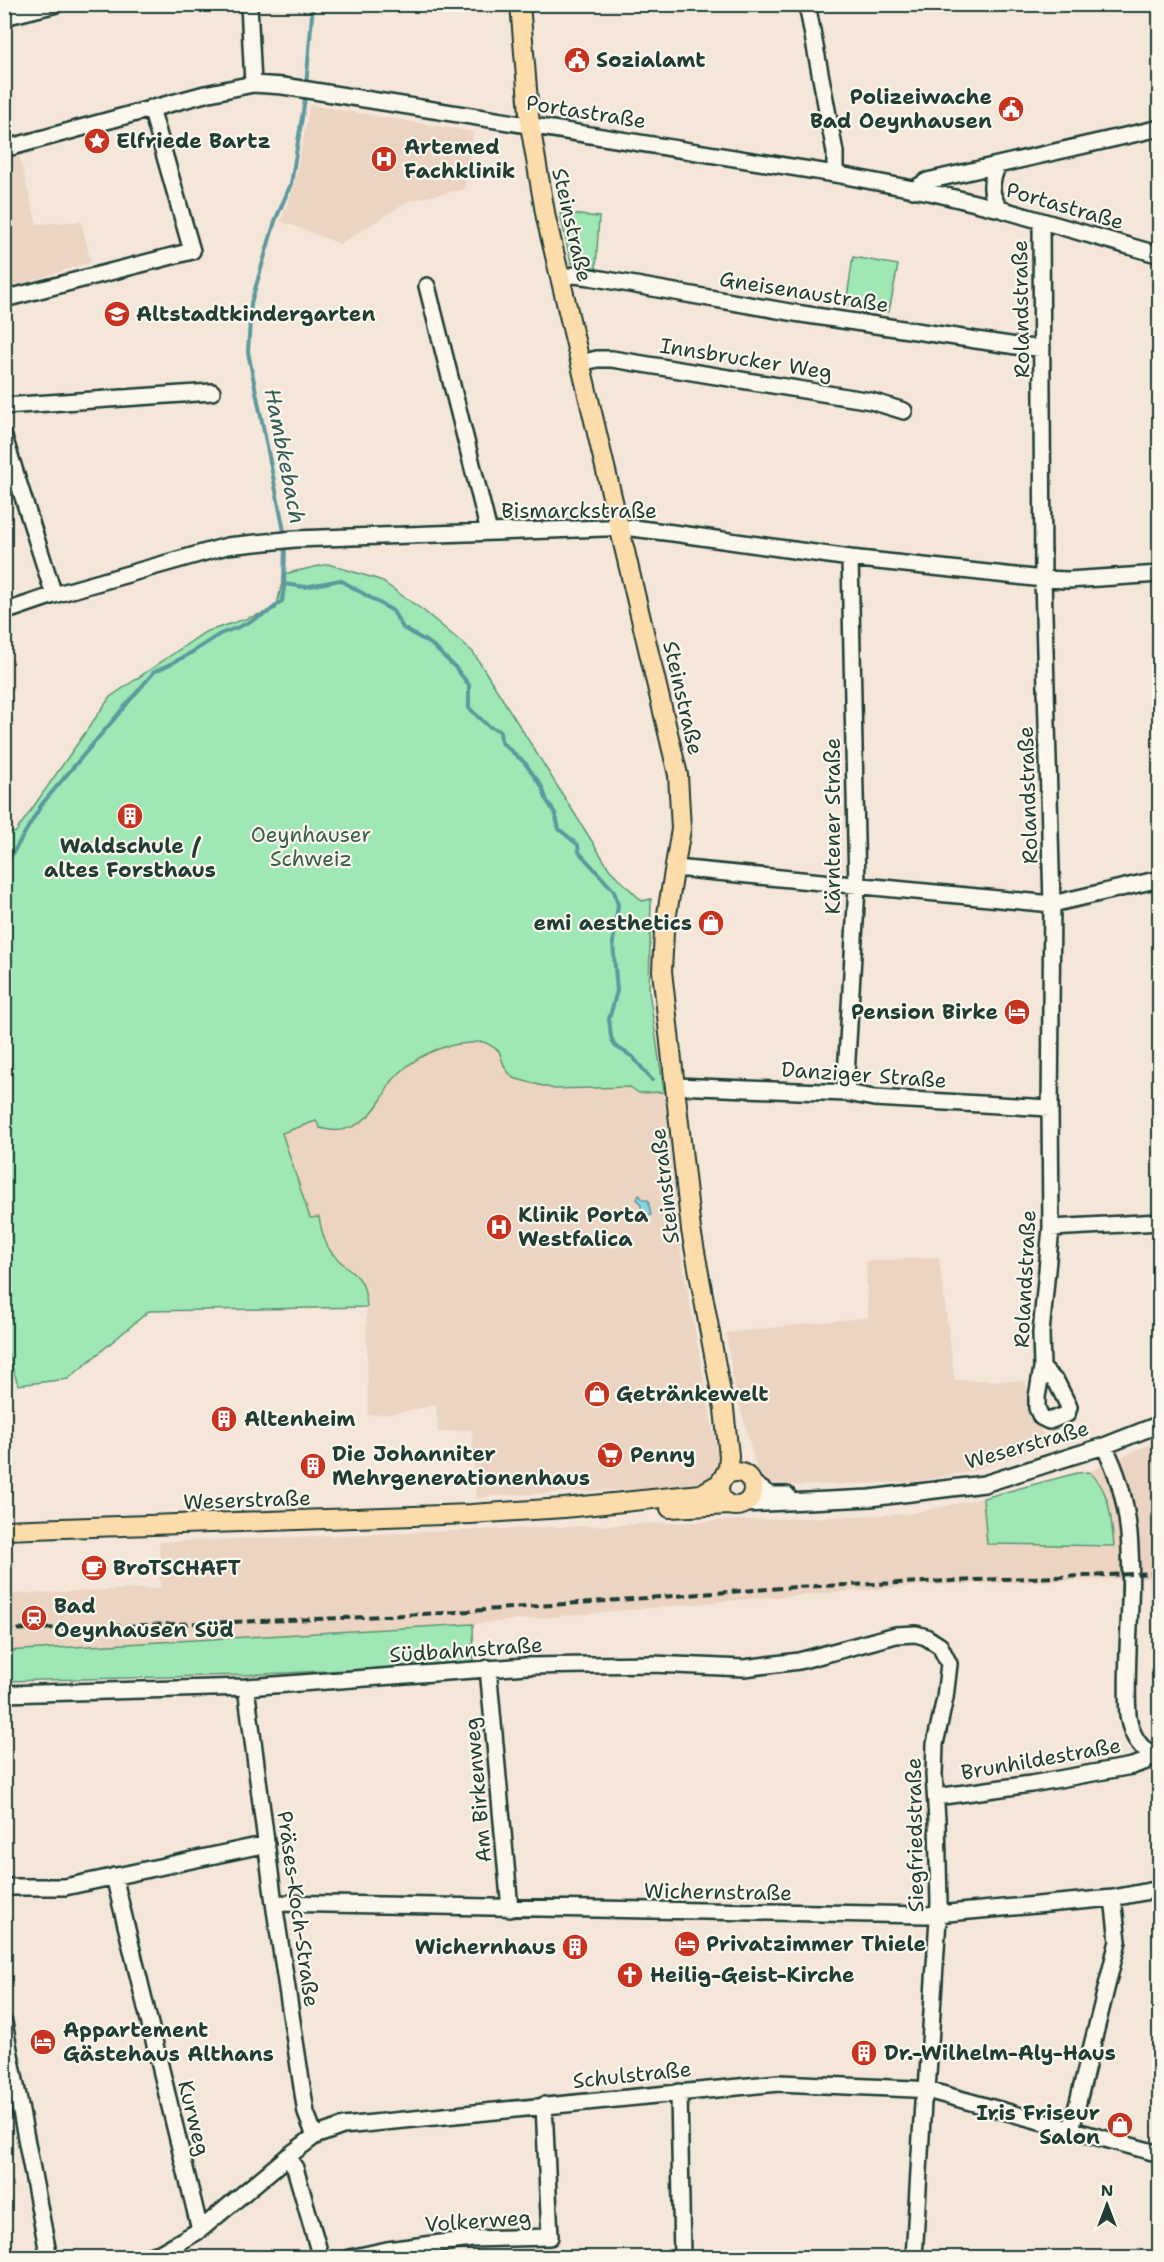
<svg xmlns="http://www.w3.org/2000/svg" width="1164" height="2262" font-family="'Shantell Sans',sans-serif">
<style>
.built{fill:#ecd4c2}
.green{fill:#9fe7b5;stroke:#5f9274;stroke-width:1.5}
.water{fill:#87d6e4;stroke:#5d999e;stroke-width:1.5}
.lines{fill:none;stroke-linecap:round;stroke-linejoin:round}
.stream{stroke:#5d999e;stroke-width:4}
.minor-casing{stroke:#1f3d34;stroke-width:20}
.major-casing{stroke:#1f3d34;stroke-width:22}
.minor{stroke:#fbf7ec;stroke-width:15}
.major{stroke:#fddcac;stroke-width:18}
.rail{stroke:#1f3d34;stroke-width:4;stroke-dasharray:9 4.5;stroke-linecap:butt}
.labels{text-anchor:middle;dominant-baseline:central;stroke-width:4.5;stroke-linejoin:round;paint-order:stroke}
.poi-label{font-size:21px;font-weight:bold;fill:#1f3d34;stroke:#fbf7ec;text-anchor:start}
.street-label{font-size:21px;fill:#1f3d34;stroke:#fbf7ec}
.park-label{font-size:21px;fill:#395f4e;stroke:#fbf7ec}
.water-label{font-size:22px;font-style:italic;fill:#345c57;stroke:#fbf7ec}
</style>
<rect width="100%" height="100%" fill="#f4e7d9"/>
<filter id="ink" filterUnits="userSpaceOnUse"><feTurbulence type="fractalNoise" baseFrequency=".0167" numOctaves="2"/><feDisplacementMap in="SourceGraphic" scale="12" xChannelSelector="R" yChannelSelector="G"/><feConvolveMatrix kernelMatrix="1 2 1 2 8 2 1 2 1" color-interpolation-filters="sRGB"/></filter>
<g filter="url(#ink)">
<path class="built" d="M 310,105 L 473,132 L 465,189 L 409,201 L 340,244 L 281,221 L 294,186 Z
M 17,149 L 37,224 L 81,221 L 91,262 L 5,289 L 5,152 Z
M 482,1042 L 499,1050 L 505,1068 L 513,1078 L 554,1089 L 630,1087 L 639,1093 L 664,1092 L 681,1253 L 718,1457 L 716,1469 L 704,1484 L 693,1486 L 491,1496 L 476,1499 L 472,1430 L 438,1432 L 436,1405 L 392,1414 L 368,1415 L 366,1292 L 360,1277 L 331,1252 L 322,1235 L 319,1217 L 310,1218 L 282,1133 L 316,1121 L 320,1128 L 328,1130 L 348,1130 L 366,1120 L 379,1103 L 391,1082 L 412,1062 L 431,1051 L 455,1044 Z
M 939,1257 L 955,1380 L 1026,1381 L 1029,1405 L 1040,1429 L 1050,1444 L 972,1471 L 914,1482 L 776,1486 L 758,1474 L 733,1380 L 726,1333 L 868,1317 L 866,1261 Z
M 1159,1440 L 1159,1537 L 1152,1538 L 1152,1551 L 1159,1552 L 1160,1660 L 1152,1663 L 1149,1578 L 919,1586 L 739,1600 L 473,1624 L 5,1651 L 5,1594 L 160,1588 L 159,1542 L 908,1514 L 983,1498 L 987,1544 L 1114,1545 L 1110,1508 L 1102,1486 L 1089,1472 Z"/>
<path class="green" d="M 560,213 L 599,217 L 596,268 L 571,263 Z
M 853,257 L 898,265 L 889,312 L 846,304 Z
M 328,564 L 380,580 L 424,611 L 473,652 L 610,870 L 642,901 L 651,899 L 649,991 L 664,1092 L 639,1093 L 630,1087 L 554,1089 L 513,1078 L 505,1068 L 499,1051 C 494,1048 488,1043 483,1042 C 479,1041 473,1043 469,1043 C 438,1045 413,1057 393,1080 C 388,1086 385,1094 381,1100 C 367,1123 346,1136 320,1128 L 316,1121 L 282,1133 L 310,1218 L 319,1217 C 321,1229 324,1243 332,1253 C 353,1277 364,1270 367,1307 L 149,1311 L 68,1379 L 18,1385 L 4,1341 L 5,831 L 15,833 L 110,697 L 205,632 L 276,609 L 284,574 Z
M 1089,1472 C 1111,1490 1111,1519 1114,1546 L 987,1544 L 983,1498 L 1077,1473 Z
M 473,1624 L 474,1664 L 244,1675 L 5,1681 L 5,1651 Z"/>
<path class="water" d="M 639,1195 L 644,1200 L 648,1200 L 651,1215 L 646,1216 L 645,1221 L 640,1221 C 642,1213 643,1204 637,1199 Z"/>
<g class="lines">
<path class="stream" d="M 306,86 L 313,4
M 285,536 L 248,352 L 251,303 L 275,221 L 291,184 L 306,93
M 284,584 L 305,587 L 340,580 L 393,611 L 403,628 L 431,644 L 455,667 L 469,685 L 469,708 L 488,726 L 500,731 L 501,742 L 525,763 L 542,787 L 547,801 L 555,813 L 559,829 L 578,845 L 579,852 L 614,891 L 618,905 L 613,943 L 617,991 L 609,1019 L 611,1037 L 615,1046 L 633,1057 L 652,1080
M 4,868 L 42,804 L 154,672 L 186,656 L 220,634 L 241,626 L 267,613 L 282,601 L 284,587 L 285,543"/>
<defs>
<path id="minor" d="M 249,4 L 253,84
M 807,4 L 835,152 L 835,174
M 4,17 L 57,4
M 4,149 L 205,94 L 253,84 L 283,86 L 835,174 L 934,193 L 1000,209 L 1160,255
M 998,165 C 990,182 989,194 1000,209
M 913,190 L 927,181 L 1160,128
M 1041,221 L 1043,579 L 1052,904 L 1050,1108 L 1051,1228 L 1041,1333 L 1042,1368 L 1037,1397 L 1037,1408 L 1041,1417 L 1049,1421 L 1067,1414 L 1069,1407 L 1057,1383 L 1042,1368
M 561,278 L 574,275 L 590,277 L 795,313 L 1023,347 L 1042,348
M 427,286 L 489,532
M 4,299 L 192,251 L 151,108
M 581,363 L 597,359 L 612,359 L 871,401 L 904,411
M 4,406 L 212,392
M 4,437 L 54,595
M 4,612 L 54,595 L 227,546 L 295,539 L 605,528 L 632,528 L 673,533 L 850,558 L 1043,579 L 1068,580 L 1160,574
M 675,868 L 1052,904 L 1160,879
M 676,1086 L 847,1093 L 874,1098 L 1050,1108
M 847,1093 L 846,1076 L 857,887 L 850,558
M 1051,1228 L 1160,1222
M 1104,1446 C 1149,1530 1122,1626 1128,1716 C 1132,1738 1140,1749 1160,1760
M 751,1482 L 770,1495 L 787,1495
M 743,1504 L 870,1498 L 984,1484 L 1104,1446 L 1160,1424
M 488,1668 L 510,1909
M 246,1687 L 274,1903 L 306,2113 L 315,2136
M 4,1694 L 246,1687 L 526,1666 L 653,1664 L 744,1668 L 799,1661 L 896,1635 L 916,1634 L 926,1637 L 940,1646 L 949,1664 L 945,1698 L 935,1744 L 934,1775 L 937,1820 L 939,1903 L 927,2090 L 923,2102 L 914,2258
M 936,1797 L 1031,1784 L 1132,1766 L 1144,1762 L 1150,1755
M 114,1876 L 200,2230
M 4,1887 L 65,1887 L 267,1844
M 274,1903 L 926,1915 L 1113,1898 L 1160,1889
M 4,2023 L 49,2258
M 679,2092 L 682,2258
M 1071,2130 L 1118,1941 L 1113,1898
M 287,2157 L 295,2168 L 321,2258
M 142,2258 L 160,2253 L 200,2230 L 287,2157 L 315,2136 L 343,2126 L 779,2083 L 913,2089 L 927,2090 L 1160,2154
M 350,2258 L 387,2250 L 472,2239 L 550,2237 L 544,2105"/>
<path id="major" d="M 520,4 L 530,125 L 546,218 L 678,775 L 681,829 L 664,932 L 662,971 L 691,1230 L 724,1409 L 729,1456 L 728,1468 L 723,1478
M719 1489a17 17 0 1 1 34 0a17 17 0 1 1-34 0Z
M 670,1508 L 730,1505
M 4,1530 L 471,1514 L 564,1508 L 701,1494 L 720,1483"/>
</defs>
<use href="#minor" class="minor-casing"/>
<use href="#major" class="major-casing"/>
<use href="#minor" class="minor"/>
<use href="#major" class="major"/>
<path class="rail" d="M 4,1630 L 344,1618 L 443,1613 L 795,1587 L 1160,1573"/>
</g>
</g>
<defs>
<symbol id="civic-disc" viewBox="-11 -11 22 22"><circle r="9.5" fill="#c8321e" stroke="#fbf7ec"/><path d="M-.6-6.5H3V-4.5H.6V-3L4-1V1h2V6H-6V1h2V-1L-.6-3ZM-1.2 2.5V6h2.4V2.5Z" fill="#fff"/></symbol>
<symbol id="sight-disc" viewBox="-11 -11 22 22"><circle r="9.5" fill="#c8321e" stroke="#fbf7ec"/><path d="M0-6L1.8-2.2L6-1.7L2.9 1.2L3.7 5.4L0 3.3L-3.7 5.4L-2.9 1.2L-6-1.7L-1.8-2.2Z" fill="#fff"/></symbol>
<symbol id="hospital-disc" viewBox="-11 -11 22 22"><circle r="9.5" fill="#c8321e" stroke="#fbf7ec"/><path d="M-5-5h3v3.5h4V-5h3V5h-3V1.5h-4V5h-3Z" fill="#fff"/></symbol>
<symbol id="school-disc" viewBox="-11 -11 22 22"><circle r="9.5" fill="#c8321e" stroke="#fbf7ec"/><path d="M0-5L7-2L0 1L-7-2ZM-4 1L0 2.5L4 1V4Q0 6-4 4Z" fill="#fff"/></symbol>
<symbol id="building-disc" viewBox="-11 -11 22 22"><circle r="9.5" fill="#c8321e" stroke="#fbf7ec"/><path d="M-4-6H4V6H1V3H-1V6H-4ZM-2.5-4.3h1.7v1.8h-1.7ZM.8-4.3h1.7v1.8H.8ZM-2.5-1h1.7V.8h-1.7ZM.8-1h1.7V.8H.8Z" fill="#fff"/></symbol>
<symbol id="shop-disc" viewBox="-11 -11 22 22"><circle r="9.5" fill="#c8321e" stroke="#fbf7ec"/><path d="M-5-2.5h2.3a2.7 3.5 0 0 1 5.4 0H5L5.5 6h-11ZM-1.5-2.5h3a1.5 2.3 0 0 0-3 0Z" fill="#fff"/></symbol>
<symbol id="hotel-disc" viewBox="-11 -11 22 22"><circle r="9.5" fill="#c8321e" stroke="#fbf7ec"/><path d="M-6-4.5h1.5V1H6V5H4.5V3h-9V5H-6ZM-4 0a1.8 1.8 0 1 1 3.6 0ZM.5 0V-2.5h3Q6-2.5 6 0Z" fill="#fff"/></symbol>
<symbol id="supermarket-disc" viewBox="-11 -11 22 22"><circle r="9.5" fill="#c8321e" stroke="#fbf7ec"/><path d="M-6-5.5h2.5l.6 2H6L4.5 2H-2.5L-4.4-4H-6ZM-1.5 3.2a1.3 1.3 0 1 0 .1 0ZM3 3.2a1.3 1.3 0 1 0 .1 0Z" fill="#fff"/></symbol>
<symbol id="cafe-disc" viewBox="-11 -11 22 22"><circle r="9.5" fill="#c8321e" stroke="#fbf7ec"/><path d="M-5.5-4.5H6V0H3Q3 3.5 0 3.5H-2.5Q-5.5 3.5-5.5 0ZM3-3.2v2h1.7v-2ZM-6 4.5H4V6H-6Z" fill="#fff"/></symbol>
<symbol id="station-disc" viewBox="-11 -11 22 22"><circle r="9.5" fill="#c8321e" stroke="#fbf7ec"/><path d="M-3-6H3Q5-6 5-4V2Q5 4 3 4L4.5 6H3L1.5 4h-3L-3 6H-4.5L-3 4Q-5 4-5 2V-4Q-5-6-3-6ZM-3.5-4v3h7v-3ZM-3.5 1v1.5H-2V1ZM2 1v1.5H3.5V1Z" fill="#fff"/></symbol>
<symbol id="church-disc" viewBox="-11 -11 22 22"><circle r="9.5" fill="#c8321e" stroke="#fbf7ec"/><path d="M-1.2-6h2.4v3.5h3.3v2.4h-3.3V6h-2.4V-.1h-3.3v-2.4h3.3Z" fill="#fff"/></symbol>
</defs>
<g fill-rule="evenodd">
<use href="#civic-disc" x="562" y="45" width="30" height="30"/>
<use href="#civic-disc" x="996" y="94" width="30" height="30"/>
<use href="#sight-disc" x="82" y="126" width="30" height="30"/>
<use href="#hospital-disc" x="369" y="144" width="30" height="30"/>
<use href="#school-disc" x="102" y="299" width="30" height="30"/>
<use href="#building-disc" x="115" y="801" width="30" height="30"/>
<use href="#shop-disc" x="696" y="908" width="30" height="30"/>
<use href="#hotel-disc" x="1002" y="997" width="30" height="30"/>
<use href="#hospital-disc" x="484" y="1212" width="30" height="30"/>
<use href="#shop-disc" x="582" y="1379" width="30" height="30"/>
<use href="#building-disc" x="209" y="1404" width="30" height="30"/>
<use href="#supermarket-disc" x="595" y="1440" width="30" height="30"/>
<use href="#building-disc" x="298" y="1451" width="30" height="30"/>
<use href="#cafe-disc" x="79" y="1553" width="30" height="30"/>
<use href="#station-disc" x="19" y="1603" width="30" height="30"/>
<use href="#hotel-disc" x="672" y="1929" width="30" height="30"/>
<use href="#building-disc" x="560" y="1932" width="30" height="30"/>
<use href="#church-disc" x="615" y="1960" width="30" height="30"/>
<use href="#hotel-disc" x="28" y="2027" width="30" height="30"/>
<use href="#building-disc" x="849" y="2038" width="30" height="30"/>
<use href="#shop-disc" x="1105" y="2110" width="30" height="30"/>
</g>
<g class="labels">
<g class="poi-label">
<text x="596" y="60">Sozialamt</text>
<text x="992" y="97" text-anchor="end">Polizeiwache<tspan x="992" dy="24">Bad Oeynhausen</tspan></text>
<text x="116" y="141">Elfriede Bartz</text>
<text x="404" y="147">Artemed<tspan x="404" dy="24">Fachklinik</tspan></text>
<text x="136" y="314">Altstadtkindergarten</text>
<text x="130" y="846" text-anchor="middle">Waldschule /<tspan x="130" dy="24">altes Forsthaus</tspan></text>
<text x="692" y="923" text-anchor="end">emi aesthetics</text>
<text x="998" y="1012" text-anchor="end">Pension Birke</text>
<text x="518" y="1215">Klinik Porta<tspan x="518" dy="24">Westfalica</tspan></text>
<text x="616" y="1394">Getränkewelt</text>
<text x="244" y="1419">Altenheim</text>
<text x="332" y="1454">Die Johanniter<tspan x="332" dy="24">Mehrgenerationenhaus</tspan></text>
<text x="630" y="1455">Penny</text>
<text x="113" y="1568">BroTSCHAFT</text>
<text x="54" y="1606">Bad<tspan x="54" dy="24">Oeynhausen Süd</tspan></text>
<text x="706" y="1944">Privatzimmer Thiele</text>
<text x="556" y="1947" text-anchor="end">Wichernhaus</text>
<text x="650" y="1975">Heilig-Geist-Kirche</text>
<text x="63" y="2030">Appartement<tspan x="63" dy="24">Gästehaus Althans</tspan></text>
<text x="884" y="2053">Dr.-Wilhelm-Aly-Haus</text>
<text x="1100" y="2113" text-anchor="end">Iris Friseur<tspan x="1100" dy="24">Salon</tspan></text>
</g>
<g class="street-label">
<text transform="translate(586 112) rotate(9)">Portastraße</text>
<text transform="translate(1065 206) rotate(16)">Portastraße</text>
<text transform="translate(572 225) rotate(77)">Steinstraße</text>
<text transform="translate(804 292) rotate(9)">Gneisenaustraße</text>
<text transform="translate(1021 309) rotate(-91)">Rolandstraße</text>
<text transform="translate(746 359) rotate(9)">Innsbrucker Weg</text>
<text x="579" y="511">Bismarckstraße</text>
<text transform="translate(683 698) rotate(77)">Steinstraße</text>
<text transform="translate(1028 795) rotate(-92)">Rolandstraße</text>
<text transform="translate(833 826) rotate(-90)">Kärntener Straße</text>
<text transform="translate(864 1075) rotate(4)">Danziger Straße</text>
<text transform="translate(665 1186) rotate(-97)">Steinstraße</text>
<text transform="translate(1025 1279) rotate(-87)">Rolandstraße</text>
<text transform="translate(1027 1445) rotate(-16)">Weserstraße</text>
<text transform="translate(247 1500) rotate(-2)">Weserstraße</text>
<text transform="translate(466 1650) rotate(-4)">Südbahnstraße</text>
<text transform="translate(1041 1759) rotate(-10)">Brunhildestraße</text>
<text transform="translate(478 1790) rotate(-95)">Am Birkenweg</text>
<text transform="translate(915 1835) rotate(-91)">Siegfriedstraße</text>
<text transform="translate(718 1892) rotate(1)">Wichernstraße</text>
<text transform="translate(298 1909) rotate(82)">Präses-Koch-Straße</text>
<text transform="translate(632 2075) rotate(-6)">Schulstraße</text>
<text transform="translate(194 2118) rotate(76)">Kurweg</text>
<text transform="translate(478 2221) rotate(-4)">Volkerweg</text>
</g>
<g class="park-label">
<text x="311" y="835">Oeynhauser<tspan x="311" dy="24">Schweiz</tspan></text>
</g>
<g class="water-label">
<text transform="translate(285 456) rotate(79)">Hambkebach</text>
</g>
</g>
<rect width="1164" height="2262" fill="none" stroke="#fbf7ec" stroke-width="24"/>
<rect x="12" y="12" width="1140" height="2238" fill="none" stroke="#1f3d34" stroke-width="2" filter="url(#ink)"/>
<g transform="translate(1107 2205)" stroke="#fbf7ec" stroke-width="4.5" paint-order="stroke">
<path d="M0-4.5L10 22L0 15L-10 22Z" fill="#1f3d34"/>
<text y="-9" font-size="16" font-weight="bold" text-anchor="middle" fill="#1f3d34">N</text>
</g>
</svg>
